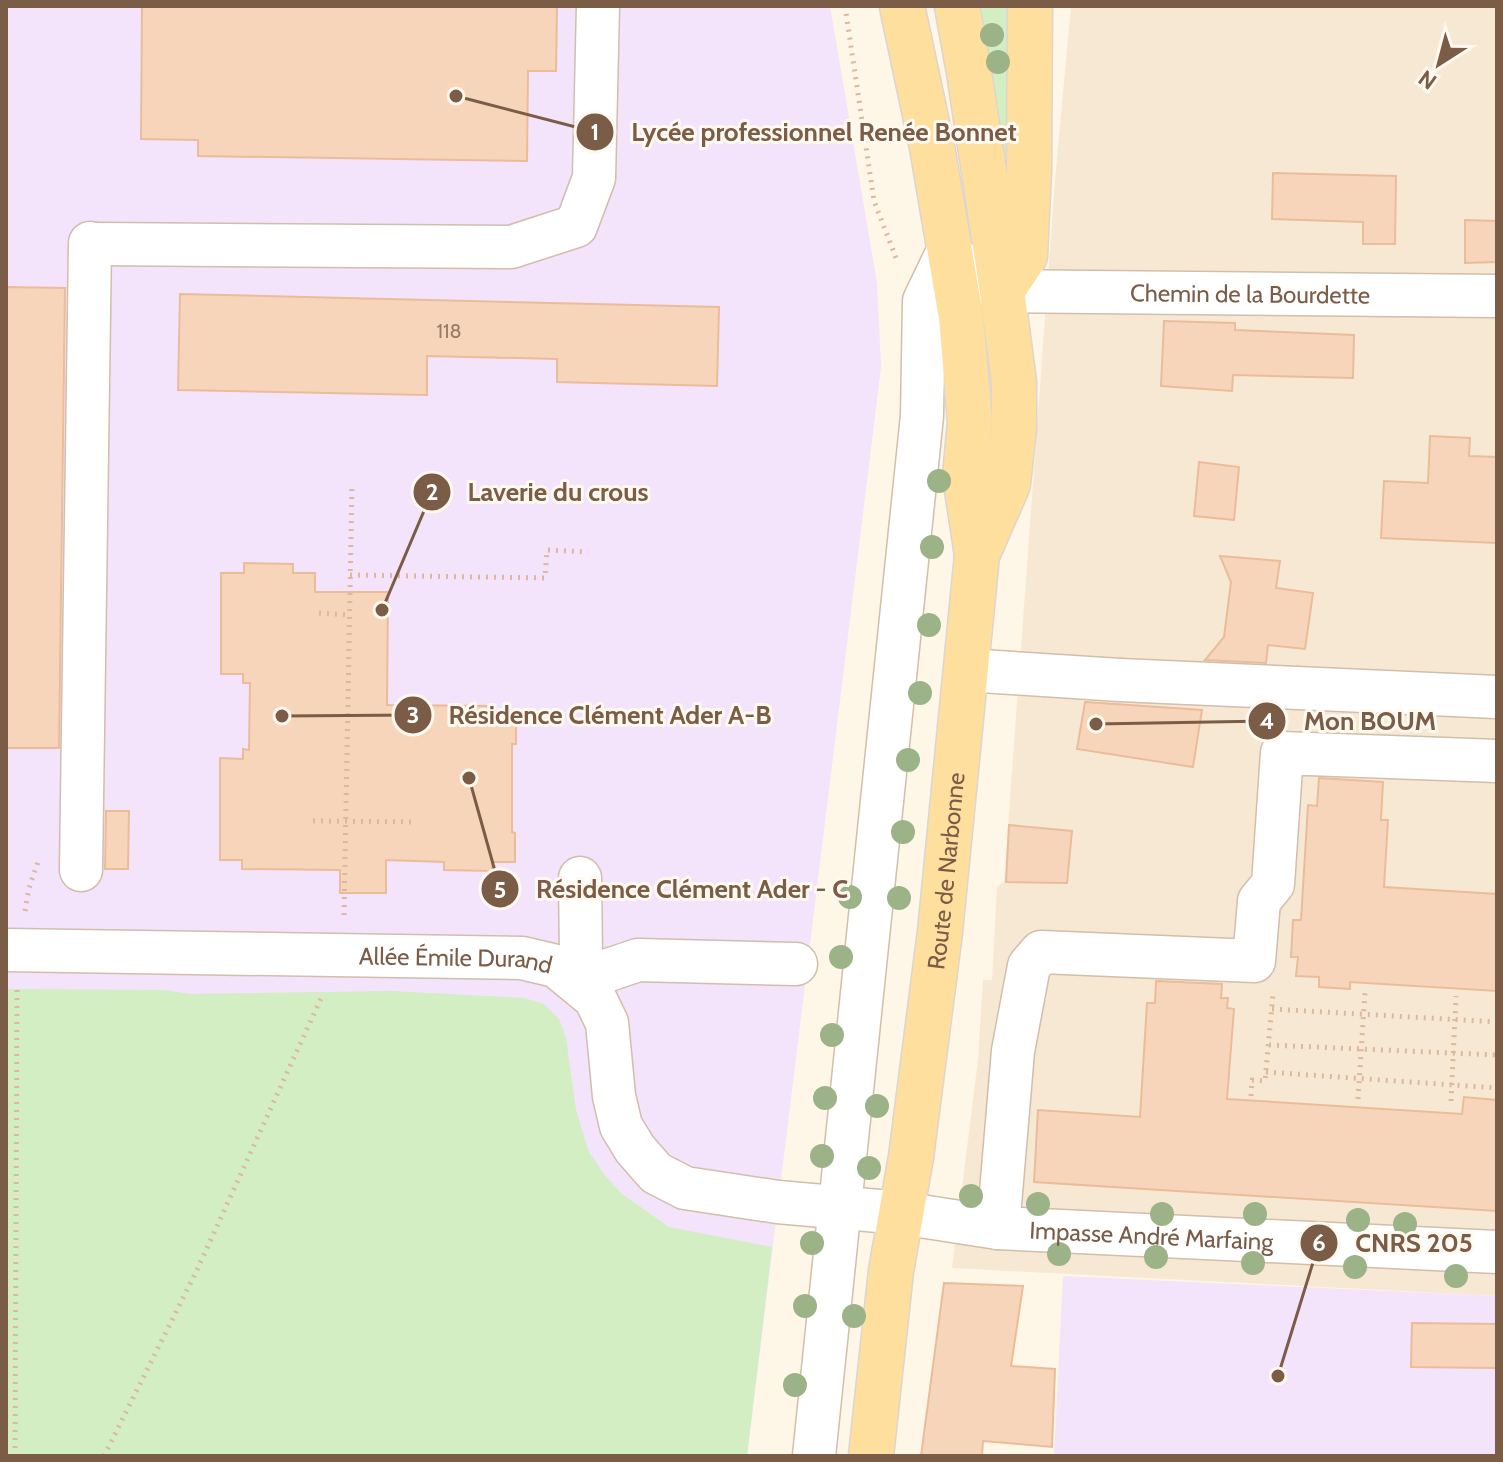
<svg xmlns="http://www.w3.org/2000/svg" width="1503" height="1462" font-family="Cabin,sans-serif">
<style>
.residential{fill:#f7e8d4}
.education{fill:#f3e3fb}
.green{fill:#d2eec2}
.building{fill:#f7d5bb;stroke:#ebbc99;stroke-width:2}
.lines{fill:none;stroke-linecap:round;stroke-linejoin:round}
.minor-casing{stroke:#d2beaa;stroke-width:45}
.major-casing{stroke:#ddd5cf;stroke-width:47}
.path{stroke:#ddb89d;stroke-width:5;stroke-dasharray:2 6;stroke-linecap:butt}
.minor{stroke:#fff;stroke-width:42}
.major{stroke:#ffdf9d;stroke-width:44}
.tree{fill:#9cb388}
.labels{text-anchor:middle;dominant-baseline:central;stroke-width:6;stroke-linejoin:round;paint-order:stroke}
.number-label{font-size:20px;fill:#9a7a64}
.street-label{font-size:24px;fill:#7b5c47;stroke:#fff9ef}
.leader{fill:none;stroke:#7b5c47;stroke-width:3}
.callout-dot{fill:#7b5c47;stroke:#fff9ef;stroke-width:3}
.mark-label{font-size:24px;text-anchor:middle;font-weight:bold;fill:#fff}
.callout-label{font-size:26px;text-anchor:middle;font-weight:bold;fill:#7b5c47;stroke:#fff9ef;stroke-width:6;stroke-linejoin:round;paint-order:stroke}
</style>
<rect width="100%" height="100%" fill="#fef6e6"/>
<path class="residential" d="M 1071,6 L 1497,6 L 1497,1296 L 952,1268 L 978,1060 L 983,980 L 992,980 L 997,887 L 1004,882 L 1055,180 Z"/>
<path class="education" d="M 6,6 L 830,6 L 877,283 L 881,367 L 747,1456 L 6,1456 Z
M 1063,1276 L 1497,1296 L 1497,1456 L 1054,1456 Z"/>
<path class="green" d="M 974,6 L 1022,6 L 1018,180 L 1005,181 Z
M 6,989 L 164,990 L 190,994 L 391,991 L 524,998 L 544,1004 L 559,1019 L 566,1038 L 576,1110 L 588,1150 L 603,1173 L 622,1194 L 669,1227 L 772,1247 L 747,1456 L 6,1456 Z"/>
<path class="building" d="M 142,6 L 557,6 L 556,71 L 528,71 L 527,161 L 198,156 L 198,140 L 141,139 Z
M 1273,173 L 1396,176 L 1395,244 L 1363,244 L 1363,222 L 1272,219 Z
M 1465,220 L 1497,221 L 1497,262 L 1465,263 Z
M 6,287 L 65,288 L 59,748 L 6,748 Z
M 180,294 L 719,307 L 717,386 L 557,382 L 557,359 L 427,356 L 427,395 L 178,390 Z
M 1164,321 L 1235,323 L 1235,330 L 1354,335 L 1353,378 L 1233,375 L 1232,391 L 1161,386 Z
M 1430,436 L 1470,438 L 1469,456 L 1497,457 L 1497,543 L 1381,538 L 1384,481 L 1428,483 Z
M 1199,462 L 1239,467 L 1234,520 L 1194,516 Z
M 1220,556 L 1280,561 L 1276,588 L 1313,593 L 1305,649 L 1268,645 L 1266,663 L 1205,660 L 1224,637 L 1231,582 Z
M 244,563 L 293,564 L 293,573 L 315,573 L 315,592 L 388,592 L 387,705 L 493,706 L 493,714 L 516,715 L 516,744 L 512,744 L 512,832 L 515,833 L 515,862 L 492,862 L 492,871 L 444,870 L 444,862 L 386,860 L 386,893 L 340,893 L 340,870 L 242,869 L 242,860 L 220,860 L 220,758 L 243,759 L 243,749 L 249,750 L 250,683 L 243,683 L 243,674 L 221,674 L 221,573 L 244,573 Z
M 1085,702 L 1202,710 L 1193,767 L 1077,749 Z
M 1319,778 L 1383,782 L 1381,820 L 1388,820 L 1384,887 L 1497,894 L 1497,991 L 1350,982 L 1350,989 L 1319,987 L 1319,977 L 1296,976 L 1298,957 L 1291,957 L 1293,920 L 1301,920 L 1308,805 L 1317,806 Z
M 106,811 L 129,811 L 128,869 L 105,869 Z
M 1009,825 L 1072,831 L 1067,883 L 1006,882 Z
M 1156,981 L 1222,984 L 1221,998 L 1228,998 L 1227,1008 L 1234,1009 L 1227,1099 L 1462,1114 L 1464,1097 L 1497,1100 L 1497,1211 L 1034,1182 L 1038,1110 L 1140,1117 L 1147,1003 L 1155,1003 Z
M 944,1283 L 1023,1286 L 1011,1366 L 1055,1369 L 1052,1447 L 983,1441 L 982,1456 L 921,1456 Z
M 1412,1323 L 1497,1324 L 1497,1368 L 1411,1367 Z"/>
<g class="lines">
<defs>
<g id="minor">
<path d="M 96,244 L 511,247 L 576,226 L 594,178 L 598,6"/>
<path d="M 966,670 L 1120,680 L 1497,697"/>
<path d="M 81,870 L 90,243"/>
<path id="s1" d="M 6,950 L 522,958 L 556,966 L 595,998 L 607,1023 L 614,1096 L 621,1126 L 635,1149 L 656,1173 L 685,1188 L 778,1202 L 901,1213 L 998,1228 L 1497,1252"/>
<path d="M 576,981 L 638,960 L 796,964"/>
<path d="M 576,981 L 581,956 L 580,878"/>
<path d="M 998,1228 L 1013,1051 L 1029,966 L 1041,952 L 1254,961 L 1259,901 L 1273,884 L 1282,753 L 1497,761"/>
<path id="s2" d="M 814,1456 L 922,416 L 924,301 L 948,251 L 974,276 L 1002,291 L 1497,296"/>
</g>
<g id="major">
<path d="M 902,6 L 932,147 L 961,317 L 970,422 L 965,476 L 977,555"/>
<path d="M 1002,291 L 1025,256 L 1029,171 L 1030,6"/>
<path id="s3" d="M 871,1456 L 891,1271 L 911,1157 L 940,932 L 977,555 L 1008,484 L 1014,427 L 1014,382 L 1002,291 L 969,72 L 957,6"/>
</g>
</defs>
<use href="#minor" class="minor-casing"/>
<use href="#major" class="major-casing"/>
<path class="path" d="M 845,6 L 874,201 L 898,263
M 350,575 L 545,578 L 547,550 L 588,552
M 319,613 L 349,615
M 313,821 L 417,822
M 25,911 L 29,888 L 39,859
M 344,915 L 352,484
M 1272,1009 L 1497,1022
M 1269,1045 L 1497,1055
M 1266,1072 L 1497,1088
M 1251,1096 L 1252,1080 L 1265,1081 L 1273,994
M 1358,1099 L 1365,992
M 1451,1101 L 1456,996
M 15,1456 L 17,989
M 104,1456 L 197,1270 L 323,994"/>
<use href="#minor" class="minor"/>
<use href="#major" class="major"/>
</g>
<g class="tree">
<circle cx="992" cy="35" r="12"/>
<circle cx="998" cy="62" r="12"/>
<circle cx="939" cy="481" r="12"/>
<circle cx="932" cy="547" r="12"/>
<circle cx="929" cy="625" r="12"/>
<circle cx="920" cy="693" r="12"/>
<circle cx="908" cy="760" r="12"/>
<circle cx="903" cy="832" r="12"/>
<circle cx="850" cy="897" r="12"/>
<circle cx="899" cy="898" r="12"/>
<circle cx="841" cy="957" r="12"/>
<circle cx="832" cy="1035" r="12"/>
<circle cx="825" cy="1098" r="12"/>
<circle cx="877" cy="1106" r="12"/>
<circle cx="822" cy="1156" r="12"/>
<circle cx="869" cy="1168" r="12"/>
<circle cx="971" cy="1196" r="12"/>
<circle cx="1038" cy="1204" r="12"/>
<circle cx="1162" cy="1214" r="12"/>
<circle cx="1255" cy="1214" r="12"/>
<circle cx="1358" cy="1220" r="12"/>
<circle cx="1405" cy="1224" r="12"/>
<circle cx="812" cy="1243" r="12"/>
<circle cx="1059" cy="1254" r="12"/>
<circle cx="1156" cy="1257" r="12"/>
<circle cx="1253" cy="1263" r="12"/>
<circle cx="1355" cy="1267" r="12"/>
<circle cx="1456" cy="1276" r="12"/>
<circle cx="805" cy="1306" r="12"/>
<circle cx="854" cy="1316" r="12"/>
<circle cx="795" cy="1385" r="12"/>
</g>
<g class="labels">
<g class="number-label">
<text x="449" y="331">118</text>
</g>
<g class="street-label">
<text stroke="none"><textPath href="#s2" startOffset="1532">Chemin de la Bourdette</textPath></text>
<text stroke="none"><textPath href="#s3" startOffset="590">Route de Narbonne</textPath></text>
<text stroke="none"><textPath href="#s1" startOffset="450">Allée Émile Durand</textPath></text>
<text stroke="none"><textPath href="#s1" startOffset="1294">Impasse André Marfaing</textPath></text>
</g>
</g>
<path class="leader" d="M456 96L595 132M382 610L432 492M282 716L413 715M1096 724L1267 721M469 778L500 889M1278 1376L1319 1243"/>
<g class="callout-dot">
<circle cx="456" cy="96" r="8"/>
<circle cx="382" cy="610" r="8"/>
<circle cx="282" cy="716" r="8"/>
<circle cx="1096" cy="724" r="8"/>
<circle cx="469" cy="778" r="8"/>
<circle cx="1278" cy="1376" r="8"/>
<circle cx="595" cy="132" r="20"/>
<circle cx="432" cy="492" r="20"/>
<circle cx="413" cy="715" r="20"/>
<circle cx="1267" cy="721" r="20"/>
<circle cx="500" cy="889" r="20"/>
<circle cx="1319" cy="1243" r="20"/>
</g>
<g class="mark-label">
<text x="595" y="140">1</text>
<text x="432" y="500">2</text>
<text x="413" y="723">3</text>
<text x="1267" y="729">4</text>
<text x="500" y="898">5</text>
<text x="1319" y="1251">6</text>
</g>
<g class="callout-label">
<text x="824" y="141">Lycée professionnel Renée Bonnet</text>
<text x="558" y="501">Laverie du crous</text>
<text x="610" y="724">Résidence Clément Ader A-B</text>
<text x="1370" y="730">Mon BOUM</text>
<text x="692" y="898">Résidence Clément Ader - C</text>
<text x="1414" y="1252">CNRS 205</text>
</g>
<rect width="1503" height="1462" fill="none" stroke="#7b5c47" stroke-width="16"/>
<g transform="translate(1439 64) rotate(216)" stroke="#fff9ef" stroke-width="6" paint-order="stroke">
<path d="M0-6L14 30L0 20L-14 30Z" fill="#7b5c47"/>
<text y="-12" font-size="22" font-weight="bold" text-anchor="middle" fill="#7b5c47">N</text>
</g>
</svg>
